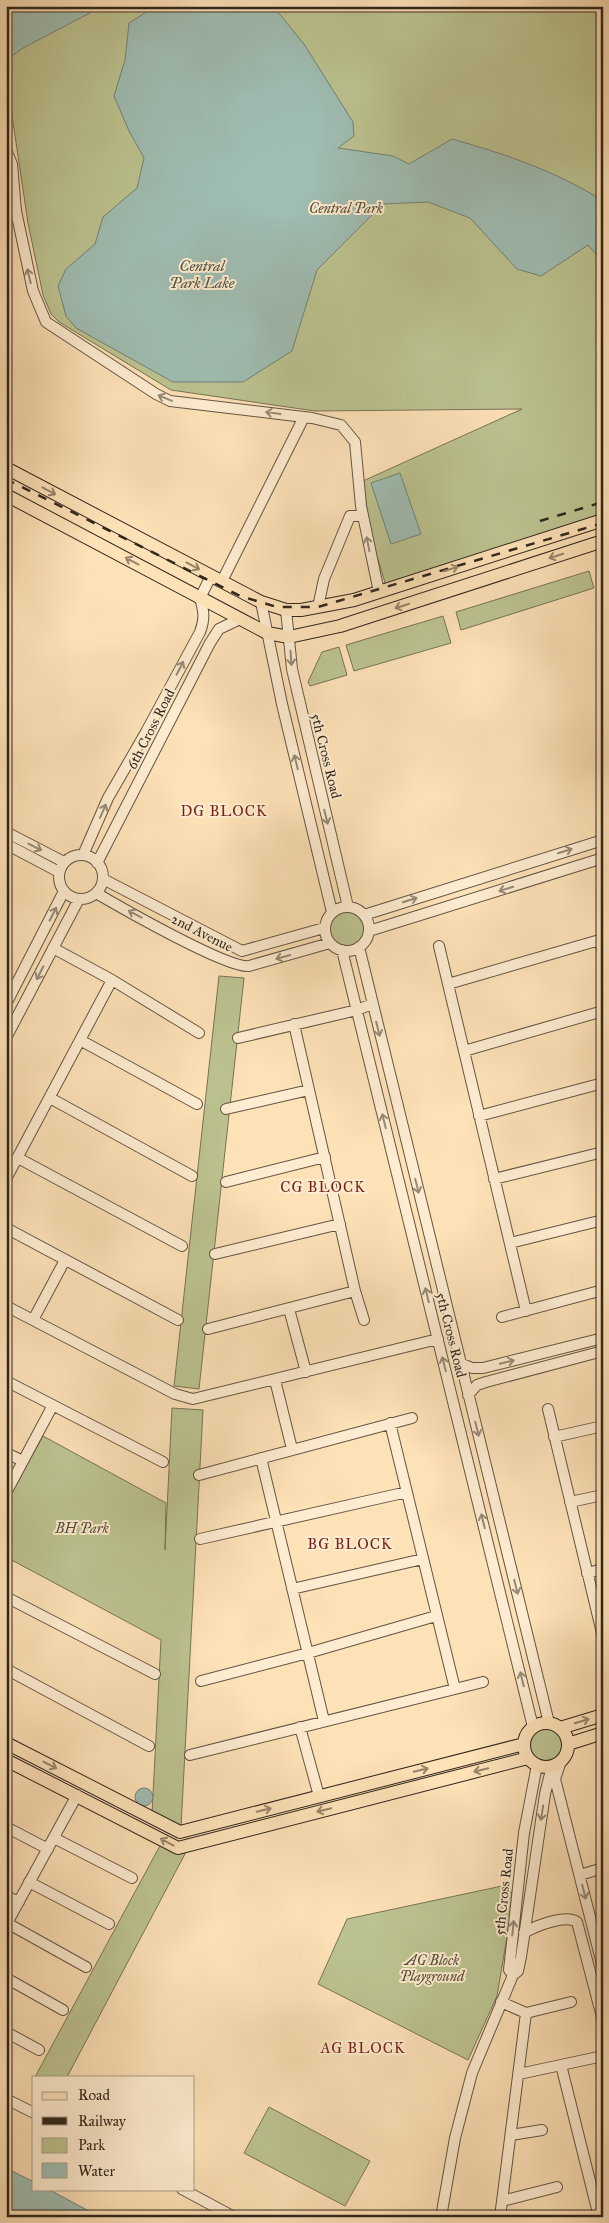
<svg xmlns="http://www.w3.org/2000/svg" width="609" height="2223" font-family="'IM FELL Great Primer',serif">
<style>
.green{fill:#bcc390;stroke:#767456}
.water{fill:#9fbdb2;stroke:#738176}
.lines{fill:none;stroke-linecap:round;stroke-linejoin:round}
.minor-casing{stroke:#635543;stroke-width:12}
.major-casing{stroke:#30261c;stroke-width:14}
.minor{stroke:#feecd0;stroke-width:10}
.major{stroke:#fde1b7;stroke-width:12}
.rail{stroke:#30261c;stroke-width:2.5;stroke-dasharray:9 9;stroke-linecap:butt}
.oneway{stroke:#978976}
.oneway2{stroke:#96846a}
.labels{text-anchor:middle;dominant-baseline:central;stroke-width:4;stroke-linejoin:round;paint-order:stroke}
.park-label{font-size:14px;font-style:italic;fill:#534d39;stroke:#feecd0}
.street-label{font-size:14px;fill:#30261c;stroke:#feecd0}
.water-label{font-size:15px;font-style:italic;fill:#515349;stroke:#feecd0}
.neighbourhood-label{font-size:15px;letter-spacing:1px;fill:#7a1f14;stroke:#feecd0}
</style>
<rect width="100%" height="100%" fill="#fde1b7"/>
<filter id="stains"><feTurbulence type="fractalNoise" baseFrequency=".004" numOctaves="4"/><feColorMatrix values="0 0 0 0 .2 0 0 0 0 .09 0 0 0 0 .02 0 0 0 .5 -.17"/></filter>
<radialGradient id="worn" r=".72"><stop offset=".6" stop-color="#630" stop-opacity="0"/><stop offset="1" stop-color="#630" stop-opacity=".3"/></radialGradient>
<path class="green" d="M 6,6 L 603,6 L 603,514 L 386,586 L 370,533 L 363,481 L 522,409 L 315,411 L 171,390 L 59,322 L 51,314 L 43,295 L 28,223 L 6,75 Z
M 589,571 L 594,588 L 461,630 L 456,612 Z
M 443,616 L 451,643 L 354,671 L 346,645 Z
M 339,647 L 347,675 L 310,686 L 308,682 L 322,652 Z
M330 929a17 17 0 1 1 34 0a17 17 0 1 1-34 0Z
M 219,976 L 244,978 L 199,1389 L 174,1386 Z
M 172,1408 L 203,1410 L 181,1827 L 152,1814 L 161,1640 L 6,1557 L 6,1503 L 43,1436 L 166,1503 L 165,1550 Z
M530 1745a16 16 0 1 1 32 0a16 16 0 1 1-32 0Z
M 162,1842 L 186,1852 L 67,2077 L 35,2077 Z
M 502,1886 L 509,1889 L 514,1896 L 497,1996 L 468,2060 L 318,1984 L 347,1919 Z
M 269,2107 L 370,2161 L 345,2206 L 244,2153 Z"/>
<path class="water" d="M 6,6 L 103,6 L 23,48 L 8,59 Z
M 144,6 L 273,6 L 304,44 L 353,122 L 354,136 L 338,148 L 393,156 L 409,164 L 452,139 C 505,154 556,171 603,201 L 603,262 L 588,245 L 541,276 L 517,269 L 470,218 L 428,202 L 383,204 L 317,270 L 292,351 L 243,382 L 173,382 L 76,328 L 66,316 L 58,286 L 66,269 L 95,244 L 103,217 L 137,188 L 144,158 L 129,131 L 114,96 L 125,60 L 129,23 L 145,13 Z
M 400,473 L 421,534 L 391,544 L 371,483 Z
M135 1797a9 9 0 1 1 18 0a9 9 0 1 1-18 0Z
M 6,2168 L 34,2182 L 34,2189 L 48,2189 L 100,2217 L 6,2217 Z"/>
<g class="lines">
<defs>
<path id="minor" d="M 6,150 L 12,164 L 16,211 L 33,291 L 46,322 L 156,394 L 170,401 L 312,418 L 341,425 L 355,442 L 361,506 L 379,592
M 222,581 L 304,417
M 261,602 L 282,704 L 332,912
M 318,607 L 324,579 L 350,516 L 363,516
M 286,610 L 292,669 L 348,907
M 6,832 L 64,862
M 6,844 L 59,872
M 83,855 L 108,798 L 146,732 L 200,632 C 205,619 204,611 200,598 L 211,576
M59 877a22 22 0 1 1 44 0a22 22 0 1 1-44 0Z
M 97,863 L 210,643 L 219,629 L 240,619
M 103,879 L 242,951 L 324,928
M 96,893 C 120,907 228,969 249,966 L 330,943
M325 929a22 22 0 1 1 44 0a22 22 0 1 1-44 0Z
M 364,915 L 603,840
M 369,931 L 603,858
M 600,940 L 603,952
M 439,946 L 526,1311
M 359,947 L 549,1723
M 53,948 L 112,980 L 199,1033
M 342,950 L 533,1727
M 448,984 L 603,939
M 6,1004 L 64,891
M 294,1024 L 355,1291 L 364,1320
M 6,1038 L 79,899
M 238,1038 L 357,1010 L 372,1004
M 80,1040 L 197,1104
M 464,1051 L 603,1011
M 50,1098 L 192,1176
M 226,1109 L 309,1090
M 479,1116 L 603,1083
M 18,1158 L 182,1246
M 6,1179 L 112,980
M 494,1179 L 603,1152
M 226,1182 L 325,1157
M 6,1228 L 178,1320
M 510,1243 L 603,1220
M 215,1254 L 340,1224
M 6,1306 L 175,1394 L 193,1399 L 438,1339
M 289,1309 L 306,1372
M 502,1317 L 603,1290
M 33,1320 L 65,1260
M 208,1329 L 355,1291
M 460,1363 L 472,1368 L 483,1368 L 603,1338
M 275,1380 L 292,1449
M 6,1381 L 163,1462
M 468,1395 L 477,1385 L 486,1382 L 603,1351
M 548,1409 L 603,1637
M 390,1423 L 455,1689
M 554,1437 L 603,1426
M 6,1453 L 23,1461
M 261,1458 L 324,1721
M 199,1475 L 412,1418
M 6,1493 L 53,1405
M 570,1502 L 603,1495
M 200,1539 L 407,1492
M 587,1573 L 603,1569
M 292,1589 L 423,1559
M 6,1597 L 155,1674
M 6,1669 L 149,1746
M 201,1681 L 308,1653 L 436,1616
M 300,1727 L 319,1796
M 190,1755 L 483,1682
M 561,1761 L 555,1779 L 603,1968
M 6,1827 L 48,1849
M 54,1838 L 132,1878
M 580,1875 L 603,1868
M 29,1882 L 109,1924
M 6,1896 L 19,1902
M 7,1923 L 86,1967
M 6,1925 L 77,1795
M 524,1933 C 535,1926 566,1914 577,1922 L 603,2021
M 513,1975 L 518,1971 L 521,1957 L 545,1794 L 552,1766
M 513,1975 L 509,1970 L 524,1833 L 537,1765
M 6,1978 L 63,2010
M 501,2002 L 526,2013
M 6,2032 L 39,2050
M 561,2065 L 599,2217
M 519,2074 L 603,2056
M 6,2099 L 34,2113
M 511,2135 L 542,2130
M 182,2189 L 234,2217
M 502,2201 L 557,2187
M 441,2217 L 455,2138 L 472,2073 L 513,1975
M 500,2217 L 526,2013 L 571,2002"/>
<path id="major" d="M 6,468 L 261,602 L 286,610 L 301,610 L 354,600 L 603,520
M 6,495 L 267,633 L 289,637 L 340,626 L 603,541
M524 1745a22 22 0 1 1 44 0a22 22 0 1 1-44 0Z
M 560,1728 L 603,1715
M 6,1743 L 180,1832 L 524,1744
M 568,1744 L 603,1733
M 6,1760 L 178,1848 L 528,1758"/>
</defs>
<use href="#minor" class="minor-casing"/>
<use href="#major" class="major-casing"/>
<use href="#minor" class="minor"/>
<use href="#major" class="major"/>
<path class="rail" d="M 6,479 L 240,596 L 277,607 L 318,607 L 603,523
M 540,521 L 603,502"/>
</g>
<defs><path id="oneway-shaft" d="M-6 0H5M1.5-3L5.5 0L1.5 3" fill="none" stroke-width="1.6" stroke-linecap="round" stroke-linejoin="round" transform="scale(1.25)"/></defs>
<g class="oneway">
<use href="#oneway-shaft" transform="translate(29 276) rotate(-103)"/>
<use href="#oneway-shaft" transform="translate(165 398) rotate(-158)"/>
<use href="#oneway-shaft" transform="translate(273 413) rotate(-172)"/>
<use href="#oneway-shaft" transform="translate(368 544) rotate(-101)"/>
<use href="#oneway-shaft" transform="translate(291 658) rotate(86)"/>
<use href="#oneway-shaft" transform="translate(180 668) rotate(-63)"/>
<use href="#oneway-shaft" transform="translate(296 762) rotate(-104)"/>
<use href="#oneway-shaft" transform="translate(103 811) rotate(-66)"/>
<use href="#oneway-shaft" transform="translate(326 817) rotate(76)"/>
<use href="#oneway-shaft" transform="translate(35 847) rotate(27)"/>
<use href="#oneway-shaft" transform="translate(565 851) rotate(-17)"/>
<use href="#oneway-shaft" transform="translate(506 889) rotate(163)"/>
<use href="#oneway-shaft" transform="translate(410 900) rotate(-18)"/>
<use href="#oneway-shaft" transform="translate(53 914) rotate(-63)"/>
<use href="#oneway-shaft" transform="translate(135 914) rotate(-152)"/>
<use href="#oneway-shaft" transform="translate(283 957) rotate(164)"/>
<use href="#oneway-shaft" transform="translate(40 973) rotate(117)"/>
<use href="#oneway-shaft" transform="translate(378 1029) rotate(76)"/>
<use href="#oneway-shaft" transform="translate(384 1121) rotate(-104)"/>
<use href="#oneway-shaft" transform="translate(417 1186) rotate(76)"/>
<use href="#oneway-shaft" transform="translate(427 1295) rotate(-104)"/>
<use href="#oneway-shaft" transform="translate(507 1362) rotate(-14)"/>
<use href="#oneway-shaft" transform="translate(444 1364) rotate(-104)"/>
<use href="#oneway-shaft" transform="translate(477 1429) rotate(76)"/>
<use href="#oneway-shaft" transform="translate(483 1521) rotate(-104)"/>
<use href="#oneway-shaft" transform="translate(516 1587) rotate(76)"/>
<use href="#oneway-shaft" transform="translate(522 1679) rotate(-104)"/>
<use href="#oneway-shaft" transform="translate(542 1813) rotate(99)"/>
<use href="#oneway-shaft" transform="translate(584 1892) rotate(76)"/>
<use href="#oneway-shaft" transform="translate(513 1928) rotate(-84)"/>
</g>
<g class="oneway2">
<use href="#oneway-shaft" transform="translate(49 491) rotate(28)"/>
<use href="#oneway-shaft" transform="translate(556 556) rotate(162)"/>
<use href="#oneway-shaft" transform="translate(132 561) rotate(-152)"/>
<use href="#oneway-shaft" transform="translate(193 566) rotate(28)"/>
<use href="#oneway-shaft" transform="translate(451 569) rotate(-18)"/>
<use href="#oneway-shaft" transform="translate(402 606) rotate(162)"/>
<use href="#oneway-shaft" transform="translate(582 1721) rotate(-17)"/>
<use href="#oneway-shaft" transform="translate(50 1765) rotate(27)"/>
<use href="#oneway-shaft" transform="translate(421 1770) rotate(-14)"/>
<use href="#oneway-shaft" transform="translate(481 1770) rotate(166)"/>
<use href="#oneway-shaft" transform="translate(264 1810) rotate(-14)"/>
<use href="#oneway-shaft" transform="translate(324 1810) rotate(166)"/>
<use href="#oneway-shaft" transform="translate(167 1842) rotate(-152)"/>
</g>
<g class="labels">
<g class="park-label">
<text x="346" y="208">Central Park</text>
<text x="82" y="1528">BH Park</text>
<text x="432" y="1960">AG Block<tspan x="432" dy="16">Playground</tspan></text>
</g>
<g class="street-label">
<text transform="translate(151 729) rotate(-63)">6th Cross Road</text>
<text transform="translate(326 756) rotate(76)">5th Cross Road</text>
<text transform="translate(202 933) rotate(27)">2nd Avenue</text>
<text transform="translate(451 1335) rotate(76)">5th Cross Road</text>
<text transform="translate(504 1892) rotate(-84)">5th Cross Road</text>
</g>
<g class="water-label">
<text x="202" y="266">Central<tspan x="202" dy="17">Park Lake</tspan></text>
</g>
<g class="neighbourhood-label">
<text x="224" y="811">DG BLOCK</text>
<text x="323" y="1187">CG BLOCK</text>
<text x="350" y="1544">BG BLOCK</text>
<text x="363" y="2048">AG BLOCK</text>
</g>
</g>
<rect width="609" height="2223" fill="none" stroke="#fde1b7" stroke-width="25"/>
<rect x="8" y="8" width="594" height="2208" fill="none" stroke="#30261c" stroke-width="2.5"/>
<rect x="12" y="12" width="584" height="2198" fill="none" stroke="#30261c"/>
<rect x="32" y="2076" width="162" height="115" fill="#feecd0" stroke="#ac9d88"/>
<rect x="42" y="2092" width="25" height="8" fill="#fde1b7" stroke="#ac9d88"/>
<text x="78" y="2100" font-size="15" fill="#30261c">Road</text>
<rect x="42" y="2117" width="25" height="8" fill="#30261c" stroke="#ac9d88"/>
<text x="78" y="2126" font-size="15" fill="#30261c">Railway</text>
<rect x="42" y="2138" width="25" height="15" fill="#bcc390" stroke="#ac9d88"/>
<text x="78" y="2150" font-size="15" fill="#30261c">Park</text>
<rect x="42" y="2163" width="25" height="15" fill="#9fbdb2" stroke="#ac9d88"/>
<text x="78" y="2176" font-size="15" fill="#30261c">Water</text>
<rect width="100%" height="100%" filter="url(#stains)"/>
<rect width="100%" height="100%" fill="url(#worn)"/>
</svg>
